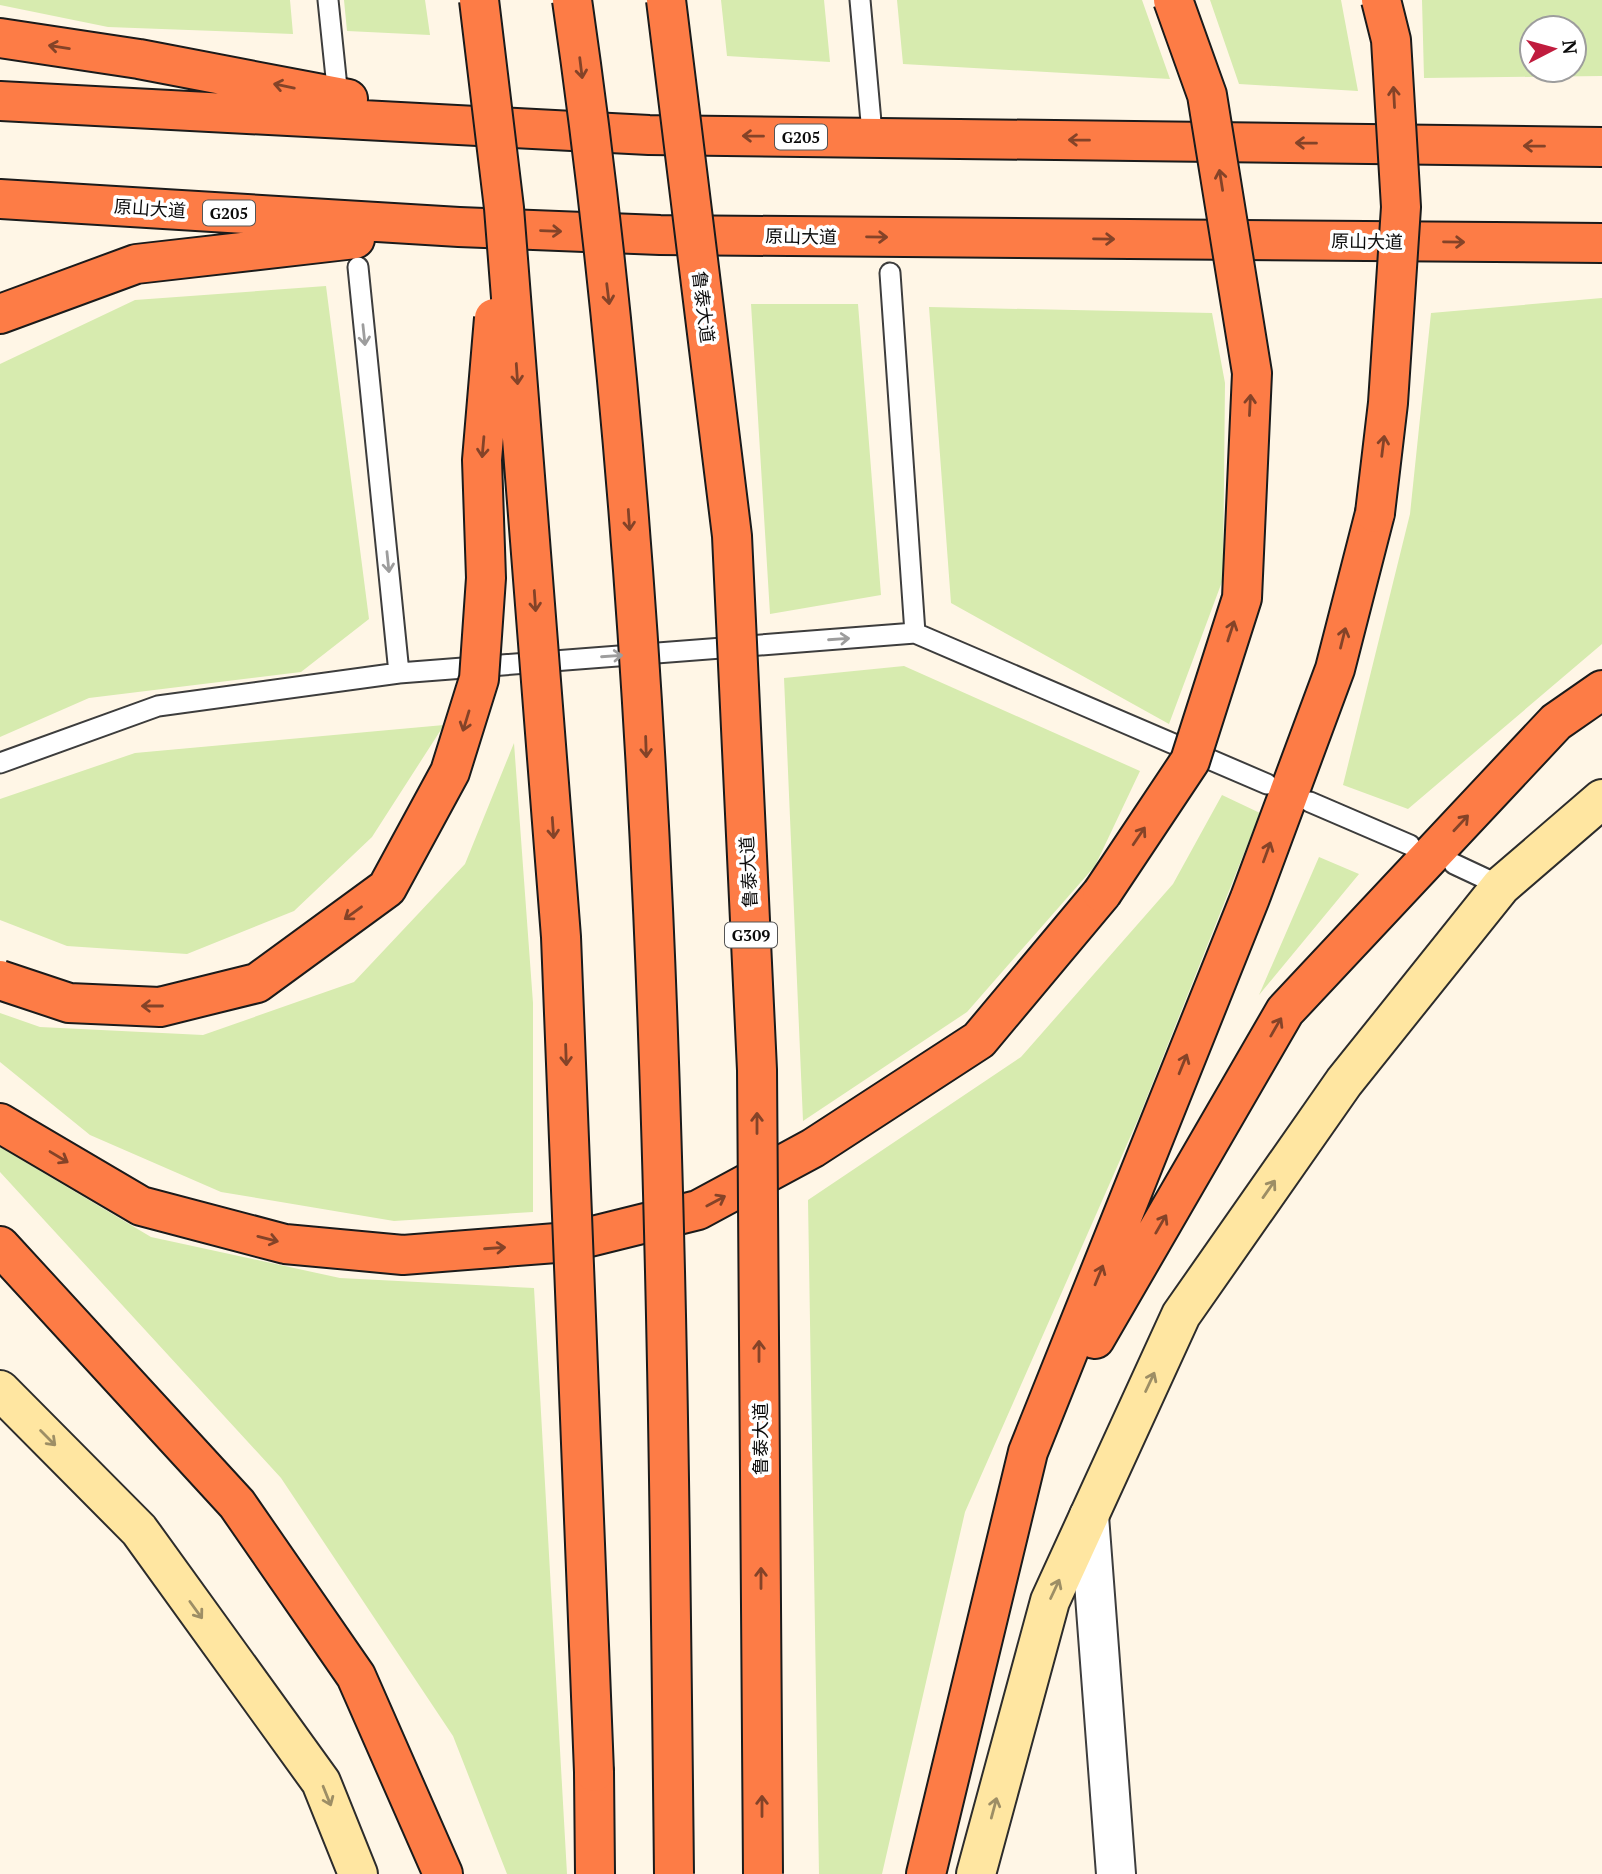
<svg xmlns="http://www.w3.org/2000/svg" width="1602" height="1874" font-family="'PT Serif','Noto Sans SC',serif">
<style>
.green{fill:#d7ebaf;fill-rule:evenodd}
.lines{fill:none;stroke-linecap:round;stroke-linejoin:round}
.lane-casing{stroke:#3d3d3d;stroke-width:23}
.street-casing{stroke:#3d3d3d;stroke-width:42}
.secondary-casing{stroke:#2c2c2c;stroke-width:42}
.highway-casing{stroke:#1b1b1b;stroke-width:42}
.lane{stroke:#fff;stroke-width:19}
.street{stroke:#fff;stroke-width:38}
.secondary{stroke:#ffe6a1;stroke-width:38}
.highway{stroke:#fd7c46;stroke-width:38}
.highway-bridge-casing{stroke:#1b1b1b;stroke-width:42;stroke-linecap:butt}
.highway-bridge{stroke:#fd7c46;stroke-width:38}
.oneway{stroke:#844328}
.oneway2{stroke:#9d9d9d}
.oneway3{stroke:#9d8e65}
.labels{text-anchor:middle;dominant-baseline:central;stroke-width:7;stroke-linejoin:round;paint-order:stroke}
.shield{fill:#fff;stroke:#545454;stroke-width:2}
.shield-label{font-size:16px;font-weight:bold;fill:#0a0a0a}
.street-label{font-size:18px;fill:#0a0a0a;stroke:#fff}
</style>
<rect width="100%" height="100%" fill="#fff6e6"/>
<path class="green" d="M 0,0 L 290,0 L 293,34 L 108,27 L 0,5 Z
M 344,0 L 425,0 L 430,35 L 347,31 Z
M 721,0 L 824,0 L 830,62 L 727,56 Z
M 897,0 L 1142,0 L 1170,79 L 903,64 Z
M 1210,0 L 1341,0 L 1358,91 L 1239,84 Z
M 1422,0 L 1602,0 L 1602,76 L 1424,78 ZM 1532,28 L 1574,28 L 1574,70 L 1532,70 Z
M 326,286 L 369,619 L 301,672 L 89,698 L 0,737 L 0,364 L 135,300 Z
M 1602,298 L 1602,644 L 1408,809 L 1343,785 L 1410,514 L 1431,313 Z
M 751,304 L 858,304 L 881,595 L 770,614 Z
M 929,307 L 1212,313 L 1225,383 L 1223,579 L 1169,724 L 951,603 Z
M 904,666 L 1140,771 L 1095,866 L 967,1012 L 803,1121 L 784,678 Z
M 444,725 L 372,837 L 294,911 L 187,954 L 67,946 L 0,920 L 0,799 L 135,753 Z
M 514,743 L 533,1003 L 533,1212 L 394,1221 L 221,1192 L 90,1135 L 0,1062 L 0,1013 L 40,1027 L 203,1035 L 354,982 L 465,864 Z
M 1222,795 L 1260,813 L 1139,1117 L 965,1512 L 882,1874 L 819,1874 L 808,1200 L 1021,1057 L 1173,884 Z
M 1319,857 L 1359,874 L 1259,995 Z
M 0,1147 L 151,1237 L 340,1278 L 534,1288 L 567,1874 L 507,1874 L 453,1736 L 281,1478 L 0,1172 Z"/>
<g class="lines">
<defs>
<path id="lane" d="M 328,0 L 338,97
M 860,0 L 871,122
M 358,267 L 399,673 L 915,633 L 890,273
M 915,633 L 1267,784
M 0,763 L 158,706 L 399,673
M 1310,802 L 1410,845
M 1454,864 L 1501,886"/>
<path id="street" d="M 1089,1516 L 1116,1874"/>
<path id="secondary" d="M 0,1390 L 139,1530 L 321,1782 L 358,1874
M 976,1874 L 1050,1601 L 1181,1315 L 1344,1082 L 1501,886 L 1602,799"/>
<path id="highway" d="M 0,38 L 139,59 L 348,99
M 0,101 L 649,135 L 1602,147
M 0,199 L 459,227 L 660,235 L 1602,243
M 0,314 L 136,264 L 355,239
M 0,1123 L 141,1206 L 285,1244 L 403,1255 L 569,1242 L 698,1210 L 813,1148 L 979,1040 L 1102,893
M 0,1246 L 237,1504 L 356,1676 L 443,1874
M 1095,1339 L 1285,1011 L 1556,722 L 1602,690
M 594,1772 L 595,1874
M 926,1874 L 1028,1452 L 1250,898 L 1335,669 L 1375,513"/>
</defs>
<use href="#lane" class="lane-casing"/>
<use href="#street" class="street-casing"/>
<use href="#secondary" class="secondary-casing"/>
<use href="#highway" class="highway-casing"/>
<use href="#lane" class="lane"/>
<use href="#street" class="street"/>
<use href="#secondary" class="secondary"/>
<use href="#highway" class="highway"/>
<defs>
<path id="highway-bridge" d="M 479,0 L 504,208 L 561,937 L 594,1772
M 572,0 C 662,620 667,1248 674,1874
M 666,0 L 732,536 L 757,1070 L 763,1874
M 1375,513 L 1388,403 L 1401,207 L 1391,40 L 1381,0
M 1102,893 L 1190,761 L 1242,598 L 1252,373 L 1207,95 L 1173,0
M 0,980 L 69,1003 L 160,1007 L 257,983 L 387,888 L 450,772 L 479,679 L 486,578 L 482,460 L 494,318"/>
</defs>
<use href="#highway-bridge" class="highway-bridge-casing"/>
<use href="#highway-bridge" class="highway-bridge"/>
</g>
<defs><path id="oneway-shaft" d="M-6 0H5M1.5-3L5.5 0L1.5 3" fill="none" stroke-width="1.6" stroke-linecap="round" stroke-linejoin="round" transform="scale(1.75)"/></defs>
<g class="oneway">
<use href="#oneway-shaft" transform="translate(59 47) rotate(-171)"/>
<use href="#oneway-shaft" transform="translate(581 68) rotate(83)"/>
<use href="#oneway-shaft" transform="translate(284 86) rotate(-168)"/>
<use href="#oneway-shaft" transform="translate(1394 97) rotate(-93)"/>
<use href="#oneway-shaft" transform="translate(753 136) rotate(-179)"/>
<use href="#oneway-shaft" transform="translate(1079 140) rotate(-179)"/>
<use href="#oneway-shaft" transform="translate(1306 143) rotate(-179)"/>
<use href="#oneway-shaft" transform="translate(1534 146) rotate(-179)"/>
<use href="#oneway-shaft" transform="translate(1221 180) rotate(-99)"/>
<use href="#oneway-shaft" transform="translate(551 231) rotate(2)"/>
<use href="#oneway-shaft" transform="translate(877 237) rotate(1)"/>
<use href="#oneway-shaft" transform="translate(1104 239) rotate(1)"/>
<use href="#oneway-shaft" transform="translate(1454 242) rotate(1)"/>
<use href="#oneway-shaft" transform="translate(608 294) rotate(83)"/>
<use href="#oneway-shaft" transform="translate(517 374) rotate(86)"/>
<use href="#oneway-shaft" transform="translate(1250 405) rotate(-87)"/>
<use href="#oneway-shaft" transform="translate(1383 446) rotate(-83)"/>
<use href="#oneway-shaft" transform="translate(483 447) rotate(95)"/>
<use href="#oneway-shaft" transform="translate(629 520) rotate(86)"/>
<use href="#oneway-shaft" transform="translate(535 601) rotate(86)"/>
<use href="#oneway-shaft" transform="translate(1231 631) rotate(-72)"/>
<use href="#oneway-shaft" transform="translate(1343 638) rotate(-76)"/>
<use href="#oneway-shaft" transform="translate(466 721) rotate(107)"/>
<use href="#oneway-shaft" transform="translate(646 747) rotate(88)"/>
<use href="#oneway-shaft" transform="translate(1461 823) rotate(-47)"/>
<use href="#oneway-shaft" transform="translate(553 828) rotate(86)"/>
<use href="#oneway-shaft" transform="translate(1139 836) rotate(-56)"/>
<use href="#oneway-shaft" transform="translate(1267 852) rotate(-70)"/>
<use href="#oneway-shaft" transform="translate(353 913) rotate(144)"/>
<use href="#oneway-shaft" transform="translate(152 1006) rotate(-180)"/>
<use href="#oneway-shaft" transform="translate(1276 1027) rotate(-60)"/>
<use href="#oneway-shaft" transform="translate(566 1055) rotate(88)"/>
<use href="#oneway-shaft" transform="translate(1183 1064) rotate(-68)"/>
<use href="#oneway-shaft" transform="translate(757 1123) rotate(-90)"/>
<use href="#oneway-shaft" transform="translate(59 1157) rotate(31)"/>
<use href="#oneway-shaft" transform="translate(716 1201) rotate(-28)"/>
<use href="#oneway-shaft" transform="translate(1161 1224) rotate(-60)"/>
<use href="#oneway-shaft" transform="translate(268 1239) rotate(14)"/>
<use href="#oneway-shaft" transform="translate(495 1248) rotate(-4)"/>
<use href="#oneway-shaft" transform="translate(1099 1275) rotate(-68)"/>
<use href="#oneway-shaft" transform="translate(759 1351) rotate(-90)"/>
<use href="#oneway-shaft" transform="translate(761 1578) rotate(-90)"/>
<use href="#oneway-shaft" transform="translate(762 1806) rotate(-90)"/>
</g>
<g class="oneway2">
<use href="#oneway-shaft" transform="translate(364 335) rotate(84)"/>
<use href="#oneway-shaft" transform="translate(388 562) rotate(84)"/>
<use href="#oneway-shaft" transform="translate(839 639) rotate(-4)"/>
<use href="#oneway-shaft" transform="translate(612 656) rotate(-4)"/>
</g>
<g class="oneway3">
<use href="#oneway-shaft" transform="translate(1269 1189) rotate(-55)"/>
<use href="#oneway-shaft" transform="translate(1150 1382) rotate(-65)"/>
<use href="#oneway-shaft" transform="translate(48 1438) rotate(45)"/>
<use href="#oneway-shaft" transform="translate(1055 1589) rotate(-65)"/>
<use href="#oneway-shaft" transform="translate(196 1610) rotate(54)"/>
<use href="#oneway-shaft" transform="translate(327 1796) rotate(68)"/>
<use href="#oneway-shaft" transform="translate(994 1808) rotate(-75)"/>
</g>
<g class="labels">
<g class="shield">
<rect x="775" y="124.5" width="52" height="25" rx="5"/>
<rect x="203" y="200.5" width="52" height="25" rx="5"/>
<rect x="725" y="922.5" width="52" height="25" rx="5"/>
</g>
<g class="shield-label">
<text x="801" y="137">G205</text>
<text x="229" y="213">G205</text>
<text x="751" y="935">G309</text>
</g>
<g class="street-label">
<text transform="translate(150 208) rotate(4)">原山大道</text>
<text transform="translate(801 236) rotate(1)">原山大道</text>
<text transform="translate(1367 241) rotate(1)">原山大道</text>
<text transform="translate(704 307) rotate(83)">鲁泰大道</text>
<text transform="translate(748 872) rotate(-93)">鲁泰大道</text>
<text transform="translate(760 1439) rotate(-90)">鲁泰大道</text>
</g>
</g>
<g transform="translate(1553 49) rotate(84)"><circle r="33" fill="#ffffff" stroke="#9d9d9d" stroke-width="2"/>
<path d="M0-5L12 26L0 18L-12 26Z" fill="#c01c3e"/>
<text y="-10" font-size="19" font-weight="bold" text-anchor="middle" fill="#0a0a0a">N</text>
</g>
</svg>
